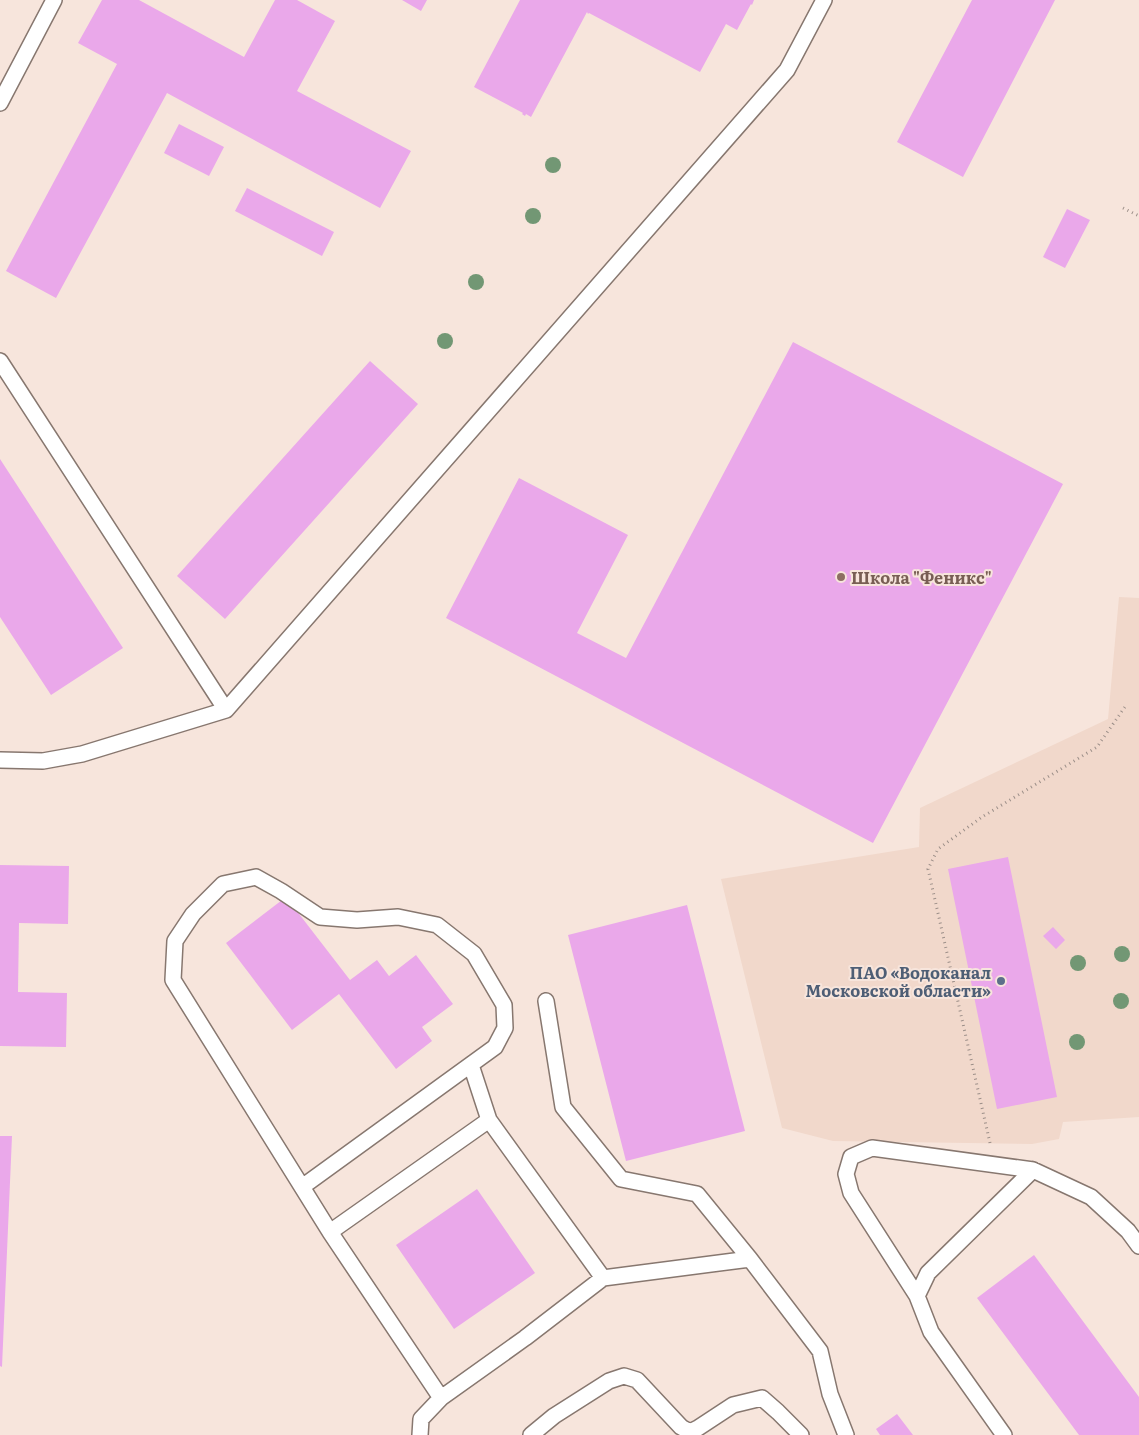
<svg xmlns="http://www.w3.org/2000/svg" width="1139" height="1435" font-family="Literata,serif">
<style>
.built{fill:#f1d8cb}
.building{fill:#eaa8ea}
.lines{fill:none;stroke-linecap:round;stroke-linejoin:round}
.lane-casing{stroke:#87776f;stroke-width:18}
.path{stroke:#9c8f89;stroke-width:3;stroke-dasharray:1 4;stroke-linecap:butt}
.lane{stroke:#fff;stroke-width:15}
.tree{fill:#729774}
.education-dot{fill:#8d6e63;stroke:#f7e5dc;stroke-width:2}
.service-dot{fill:#5c6f8a;stroke:#f7e5dc;stroke-width:2}
.labels{text-anchor:middle;dominant-baseline:central;stroke-width:4;stroke-linejoin:round;paint-order:stroke}
.education-label{font-size:16px;font-weight:bold;fill:#785e54;stroke:#f7e5dc;text-anchor:start}
.service-label{font-size:16px;font-weight:bold;fill:#4e5e75;stroke:#f7e5dc;text-anchor:end}
</style>
<rect width="100%" height="100%" fill="#f7e5dc"/>
<path class="built" d="M 1119,597 L 1139,598 L 1139,1117 L 1063,1122 L 1059,1139 L 1032,1144 L 833,1141 L 782,1128 L 721,879 L 919,847 L 920,808 L 1108,719 Z"/>
<path class="building" d="M 102,0 L 139,0 L 244,57 L 275,0 L 297,0 L 335,21 L 297,91 L 411,151 L 380,208 L 167,93 L 56,298 L 6,271 L 117,64 L 78,43 Z
M 402,0 L 427,0 L 421,11 Z
M 520,0 L 754,0 L 752,5 L 751,4 L 737,30 L 726,24 L 700,72 L 589,13 L 588,14 L 587,12 L 531,117 L 526,114 L 525,116 L 522,114 L 523,113 L 474,87 Z
M 972,0 L 1055,0 L 963,177 L 897,142 Z
M 179,124 L 224,147 L 209,176 L 164,153 Z
M 247,188 L 334,232 L 322,256 L 235,211 Z
M 1067,209 L 1090,220 L 1065,268 L 1043,257 Z
M 793,342 L 1063,484 L 873,843 L 446,618 L 519,478 L 628,535 L 577,633 L 626,658 Z
M 370,361 L 418,404 L 225,619 L 177,576 Z
M 0,459 L 123,648 L 51,695 L 0,617 Z
M 1008,857 L 1057,1097 L 997,1109 L 948,869 Z
M 0,865 L 69,866 L 68,924 L 19,923 L 18,992 L 67,993 L 66,1047 L 0,1046 Z
M 286,897 L 350,980 L 377,960 L 389,976 L 416,955 L 453,1004 L 422,1027 L 432,1041 L 396,1069 L 339,994 L 292,1030 L 226,943 Z
M 687,905 L 745,1131 L 626,1161 L 568,935 Z
M 1053,927 L 1065,940 L 1056,949 L 1043,936 Z
M 0,1136 L 12,1136 L 2,1367 L 0,1366 Z
M 477,1189 L 535,1273 L 454,1329 L 396,1245 Z
M 1034,1255 L 1139,1397 L 1139,1435 L 1079,1435 L 977,1298 Z
M 897,1414 L 913,1435 L 880,1435 L 876,1429 Z"/>
<g class="lines">
<defs>
<path id="lane" d="M 0,103 L 54,0
M 0,361 L 226,710
M 0,760 L 43,761 L 82,754 L 226,710 L 787,70 L 824,0
M 546,1001 L 563,1107 L 621,1179 L 697,1194 L 750,1259
M 471,1065 L 489,1120 L 603,1278 L 750,1259 L 820,1351 L 830,1394 L 846,1435
M 302,1187 L 495,1047 L 505,1028 L 504,1005 L 474,954 L 437,925 L 398,917 L 357,920 L 320,917 L 281,891 L 256,877 L 223,884 L 193,914 L 175,941 L 173,980 L 330,1232 L 441,1398 L 421,1419 L 420,1435
M 330,1232 L 489,1120
M 917,1296 L 851,1193 L 846,1174 L 851,1157 L 872,1148 L 1033,1170
M 441,1398 L 525,1338 L 603,1278
M 531,1435 L 554,1416 L 609,1381 L 624,1376 L 637,1380 L 681,1427 L 690,1432 L 698,1428 L 733,1405 L 762,1398 L 778,1412 L 801,1435
M 1004,1435 L 931,1332 L 917,1296 L 928,1273 L 1033,1170 L 1091,1197 L 1128,1231 L 1139,1246"/>
</defs>
<use href="#lane" class="lane-casing"/>
<path class="path" d="M 1123,208 L 1139,216
M 990,1143 L 928,869 L 938,849 L 982,817 L 1097,747 L 1127,704"/>
<use href="#lane" class="lane"/>
</g>
<g class="tree">
<circle cx="553" cy="165" r="8"/>
<circle cx="533" cy="216" r="8"/>
<circle cx="476" cy="282" r="8"/>
<circle cx="445" cy="341" r="8"/>
<circle cx="1122" cy="954" r="8"/>
<circle cx="1078" cy="963" r="8"/>
<circle cx="1121" cy="1001" r="8"/>
<circle cx="1077" cy="1042" r="8"/>
</g>
<circle class="education-dot" cx="841" cy="577" r="5"/>
<circle class="service-dot" cx="1001" cy="981" r="5"/>
<g class="labels">
<g class="education-label">
<text x="851" y="577">Школа "Феникс"</text>
</g>
<g class="service-label">
<text x="991" y="972">ПАО «Водоканал<tspan x="991" dy="18">Московской области»</tspan></text>
</g>
</g>
</svg>
